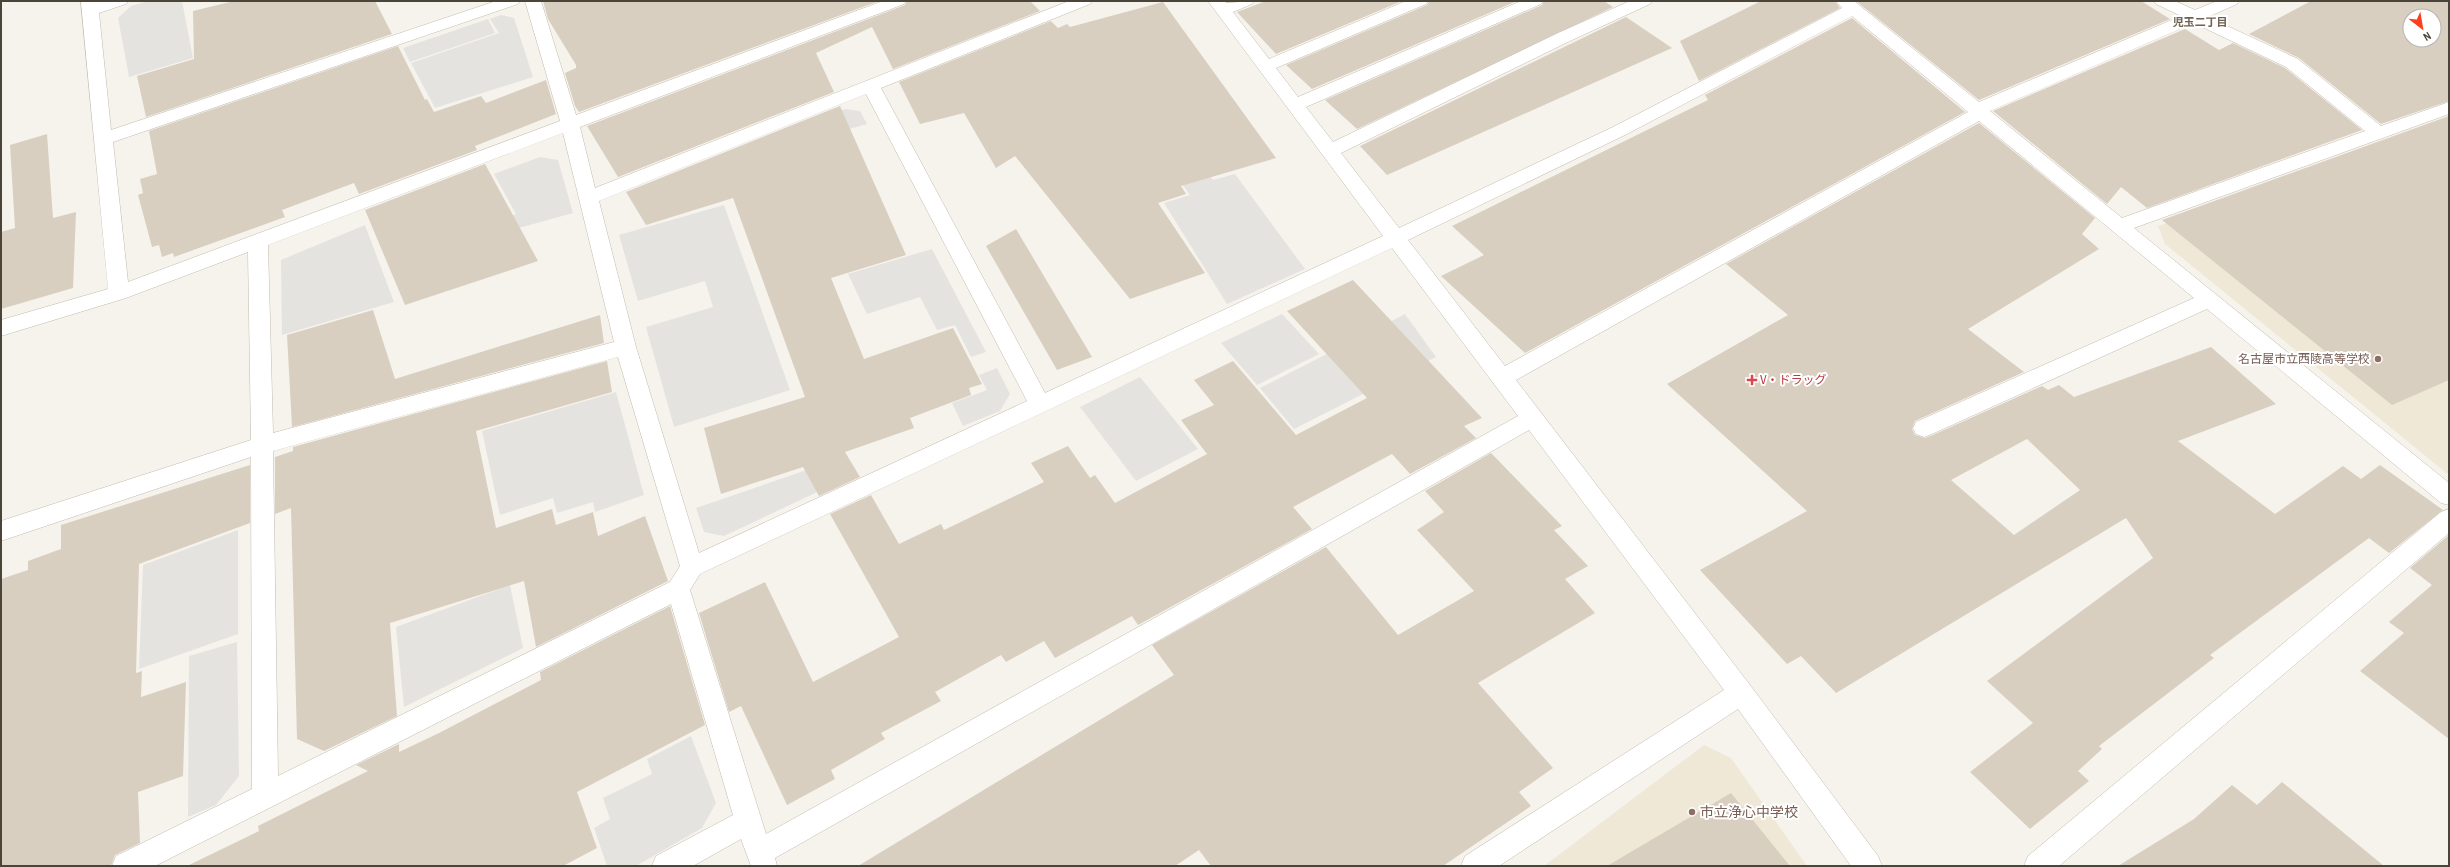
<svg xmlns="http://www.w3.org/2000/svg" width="2450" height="867" font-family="'Archivo Narrow','Noto Sans JP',sans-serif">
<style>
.education{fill:#efe8d6}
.parking{fill:#e5e3e0}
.building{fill:#d8cfc1;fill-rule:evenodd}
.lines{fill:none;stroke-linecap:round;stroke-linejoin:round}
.minor-casing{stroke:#c2bbae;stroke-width:1}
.minor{fill:#fff;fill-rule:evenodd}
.education-dot{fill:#8d6e63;stroke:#fff;stroke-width:1.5}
.health-dot{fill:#e0444e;stroke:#fff;stroke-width:1.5}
.labels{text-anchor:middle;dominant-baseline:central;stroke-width:4;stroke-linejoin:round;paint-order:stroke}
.far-neighbourhood-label{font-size:11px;font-weight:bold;fill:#6e6250;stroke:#fff}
.education-label{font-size:12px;fill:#785e54;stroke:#fff;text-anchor:end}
.health-label{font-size:12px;fill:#be3a42;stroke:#fff;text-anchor:start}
.near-education-label{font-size:14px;fill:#785e54;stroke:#fff;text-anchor:start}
</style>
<rect width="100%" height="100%" fill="#f6f3ec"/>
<path class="education" d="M 2449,125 L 2449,475 L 2165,244 L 2158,226 Z
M 1704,745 L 1731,758 L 1807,866 L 1544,866 Z"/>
<path class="parking" d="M 148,1 L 182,1 L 193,58 L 129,77 L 118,18 L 131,6 Z
M 501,15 L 514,18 L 533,77 L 435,108 L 411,63 L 499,33 L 490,19 Z
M 488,19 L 495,33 L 410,62 L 403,48 Z
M 845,109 L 860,111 L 867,124 L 785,147 L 780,134 Z
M 1183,138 L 1213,180 L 1235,174 L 1305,269 L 1227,304 L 1164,203 L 1190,195 L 1155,146 Z
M 540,157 L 558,160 L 573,213 L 494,235 L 491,223 L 516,214 L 494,174 Z
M 724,205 L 790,390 L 674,427 L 646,327 L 713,307 L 705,281 L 638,301 L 619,235 Z
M 365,225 L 394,302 L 282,335 L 281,260 Z
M 932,249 L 986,352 L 971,357 L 955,325 L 937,330 L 920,297 L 867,314 L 848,274 Z
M 1282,314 L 1319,354 L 1257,385 L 1221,343 Z
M 1405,314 L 1436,357 L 1294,429 L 1260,388 Z
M 997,368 L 1010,394 L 1000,411 L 963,426 L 952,403 L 987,390 L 979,375 Z
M 1140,377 L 1198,449 L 1136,481 L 1080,407 Z
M 616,392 L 644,495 L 595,512 L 593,502 L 557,513 L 553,498 L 500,515 L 482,431 Z
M 836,460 L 845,479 L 724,536 L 704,532 L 696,508 Z
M 238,530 L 238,634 L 139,669 L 143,565 Z
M 510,585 L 523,648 L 404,707 L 396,627 Z
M 237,642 L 239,776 L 216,805 L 188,817 L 189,656 Z
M 691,736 L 716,803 L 702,828 L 636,866 L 607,866 L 594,828 L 610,819 L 603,798 L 652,774 L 647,759 Z"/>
<path class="building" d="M 234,1 L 375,1 L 392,34 L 146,117 L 137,76 L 194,59 L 193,11 Z
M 543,1 L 879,1 L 579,112 L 575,106 L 565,73 L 576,68 L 576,65 L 548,19 Z
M 907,1 L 1030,1 L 1040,11 L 893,69 L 872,27 L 816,53 L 834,92 L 618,177 L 587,126 L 905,5 Z
M 1266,1 L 1402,1 L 1276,54 L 1237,12 Z
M 1429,1 L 1517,1 L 1312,89 L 1286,65 L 1427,5 Z
M 1544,1 L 1604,1 L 1613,7 L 1357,129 L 1325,100 L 1542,5 Z
M 1761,1 L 1835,1 L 1840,8 L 1699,81 L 1680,41 Z
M 1856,1 L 2141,1 L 2170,19 L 1979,100 Z
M 2311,1 L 2449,1 L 2449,101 L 2381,124 L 2299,58 L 2249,34 ZM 2410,16 L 2434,16 L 2434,40 L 2410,40 Z
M 1163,2 L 1276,158 L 1181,186 L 1186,194 L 1158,203 L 1205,273 L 1130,299 L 1015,156 L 996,168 L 964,113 L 920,124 L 899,82 L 1051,21 L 1058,28 L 1067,24 L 1070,27 Z
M 1626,17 L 1672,48 L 1387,175 L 1360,146 Z
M 1852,18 L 1965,112 L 1525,353 L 1441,276 L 1484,255 L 1452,226 L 1708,100 L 1705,95 Z
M 2185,29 L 2219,50 L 2233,43 L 2285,68 L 2362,130 L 2147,208 L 2121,187 L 2107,204 L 1993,111 Z
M 398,46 L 425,100 L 427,99 L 434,112 L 481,96 L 486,103 L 546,80 L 556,114 L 475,146 L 477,150 L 359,194 L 354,183 L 282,210 L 285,217 L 174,257 L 173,253 L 162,257 L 159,245 L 152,247 L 138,195 L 143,193 L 140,179 L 157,174 L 149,131 Z
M 840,106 L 906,255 L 831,278 L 864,359 L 953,328 L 982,384 L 969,388 L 971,395 L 910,418 L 914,428 L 845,452 L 860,477 L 819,496 L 803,467 L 721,494 L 704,428 L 805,397 L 733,198 L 646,225 L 626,192 Z
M 2449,116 L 2449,380 L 2392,405 L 2162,220 Z
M 1979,123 L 2095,218 L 2082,234 L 2099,249 L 1968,329 L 2024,372 L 1915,421 L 1912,429 L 1915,435 L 1925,438 L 1933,435 L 2042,386 L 2048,390 L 2059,385 L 2074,397 L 2211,347 L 2276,404 L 2178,441 L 2275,514 L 2343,466 L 2361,479 L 2380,465 L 2443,510 L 2389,553 L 2369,538 L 2210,655 L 2214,658 L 2099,746 L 2102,749 L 2078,771 L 2089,781 L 2030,829 L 1970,772 L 2033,723 L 1987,681 L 2153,558 L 2126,518 L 1836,693 L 1801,656 L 1787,664 L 1700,570 L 1807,511 L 1667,384 L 1788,315 L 1726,264 ZM 2027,439 L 2080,490 L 2014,535 L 1951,480 Z
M 47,134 L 53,218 L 76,212 L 73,288 L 1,309 L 1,232 L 15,228 L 10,145 Z
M 485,164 L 538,261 L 405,305 L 365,210 Z
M 1016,229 L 1092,357 L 1057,370 L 986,246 Z
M 1353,280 L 1482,418 L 1464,426 L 1476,438 L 1410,474 L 1392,454 L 1293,507 L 1312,529 L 1138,625 L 1132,616 L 1055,658 L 1044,641 L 1006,662 L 1001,655 L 935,692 L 941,701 L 881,733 L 885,739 L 831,770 L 835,779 L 787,805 L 741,706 L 729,712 L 699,613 L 765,582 L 813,682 L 899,637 L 830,514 L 871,495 L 899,544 L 941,524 L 944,530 L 1044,482 L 1031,463 L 1068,446 L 1090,478 L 1095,475 L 1115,503 L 1207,454 L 1181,420 L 1214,405 L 1194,380 L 1233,361 L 1296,435 L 1367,398 L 1287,311 Z
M 373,310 L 395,379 L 600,315 L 604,343 L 292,427 L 287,335 Z
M 607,361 L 612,392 L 476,431 L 496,528 L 552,509 L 556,525 L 593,512 L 598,536 L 645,516 L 668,581 L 536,647 L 524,581 L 390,623 L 397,716 L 324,751 L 297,739 L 291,508 L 275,514 L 275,457 L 293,451 L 293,447 Z
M 1491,453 L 1562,526 L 1554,530 L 1588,566 L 1565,579 L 1595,613 L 1478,683 L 1553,768 L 1519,792 L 1531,806 L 1443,866 L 1211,866 L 1199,850 L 1175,866 L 858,866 L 1174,675 L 1152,645 L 1326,547 L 1398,635 L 1474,591 L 1417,530 L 1444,512 L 1425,491 Z
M 250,465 L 250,523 L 139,564 L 136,673 L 142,671 L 141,697 L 186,682 L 183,776 L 138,792 L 140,843 L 115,855 L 111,866 L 1,866 L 1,579 L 28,570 L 28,561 L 61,549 L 61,525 Z
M 2449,535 L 2449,739 L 2360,671 L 2404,633 L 2389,622 L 2432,585 L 2410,568 Z
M 670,606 L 705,725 L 577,792 L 597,848 L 563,866 L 187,866 L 259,831 L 258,826 L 368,771 L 356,765 L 399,744 L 399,752 L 439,733 L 541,680 L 540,672 Z
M 2282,782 L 2384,866 L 2118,866 L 2194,819 L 2232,785 L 2257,805 Z
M 1731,793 L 1790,866 L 1607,866 Z"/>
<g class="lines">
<defs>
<path id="minor" d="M 81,1 L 128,1 L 126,4 L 99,13 L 111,130 L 496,1 L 520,1 L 518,4 L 113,142 L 128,282 L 560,121 L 525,1 L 541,1 L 576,115 L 883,1 L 906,1 L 904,4 L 580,127 L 595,188 L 1069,1 L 1092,1 L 1090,4 L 881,88 L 1045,393 L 1383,236 L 1208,1 L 1225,1 L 1226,3 L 1254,1 L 1252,4 L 1233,12 L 1269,59 L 1406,1 L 1428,1 L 1426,4 L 1276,68 L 1298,97 L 1521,1 L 1543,1 L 1541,4 L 1306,107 L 1333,142 L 1558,33 L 1630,1 L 1652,1 L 1650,4 L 1570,41 L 1341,153 L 1399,228 L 1613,127 L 1842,8 L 1836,1 L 1854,1 L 1979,102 L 2181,16 L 2156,4 L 2154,1 L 2175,1 L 2195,10 L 2217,1 L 2239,1 L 2237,4 L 2208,17 L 2298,59 L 2381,126 L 2449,102 L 2449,114 L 2134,228 L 2449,483 L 2449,505 L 2441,503 L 2207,309 L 1932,434 L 1924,437 L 1916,434 L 1913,428 L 1916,422 L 2194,298 L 1979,121 L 1516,380 L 1750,685 L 1878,856 L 1882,866 L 1851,866 L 1738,709 L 1499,866 L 1461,866 L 1465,856 L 1724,690 L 1529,430 L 775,858 L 777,866 L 751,866 L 741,839 L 693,866 L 652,866 L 656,856 L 733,815 L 671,604 L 155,866 L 112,866 L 116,856 L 252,789 L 251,457 L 1,541 L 1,521 L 251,440 L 248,252 L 126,298 L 1,336 L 1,320 L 108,289 ZM 1852,16 L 1968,112 L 1505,366 L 1408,240 L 1625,135 ZM 2194,23 L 2286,67 L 2365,131 L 2122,218 L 1990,111 ZM 866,94 L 1027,401 L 699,553 L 636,347 L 599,201 ZM 563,133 L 614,342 L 273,433 L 268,245 ZM 1392,248 L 1518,416 L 766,834 L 690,590 L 700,574 ZM 618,357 L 680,566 L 670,582 L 278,776 L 273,451 Z
M 2449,509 L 2449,533 L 2059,866 L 2024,866 L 2028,856 L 2441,512 Z"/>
</defs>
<use href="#minor" class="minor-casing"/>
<use href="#minor" class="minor"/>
</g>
<g class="education-dot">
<circle cx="2378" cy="359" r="4"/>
<circle cx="1692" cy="812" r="4"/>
</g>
<path class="health-dot" d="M1750 374h4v4h4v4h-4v4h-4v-4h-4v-4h4z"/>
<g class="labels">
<g class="far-neighbourhood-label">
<text x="2200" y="22">児玉二丁目</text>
</g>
<g class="education-label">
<text x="2370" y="359">名古屋市立西陵高等学校</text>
</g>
<g class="health-label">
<text x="1760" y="380">V・ドラッグ</text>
</g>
<g class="near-education-label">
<text x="1700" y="812">市立浄心中学校</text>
</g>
</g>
<rect width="2450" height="867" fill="none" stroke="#4b4439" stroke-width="4"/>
<g transform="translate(2422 28) rotate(149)"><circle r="19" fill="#ffffff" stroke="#b7b4b0"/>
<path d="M0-3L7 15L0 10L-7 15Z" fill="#fc3f1d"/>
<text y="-6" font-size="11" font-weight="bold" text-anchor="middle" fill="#4b4439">N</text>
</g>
</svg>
